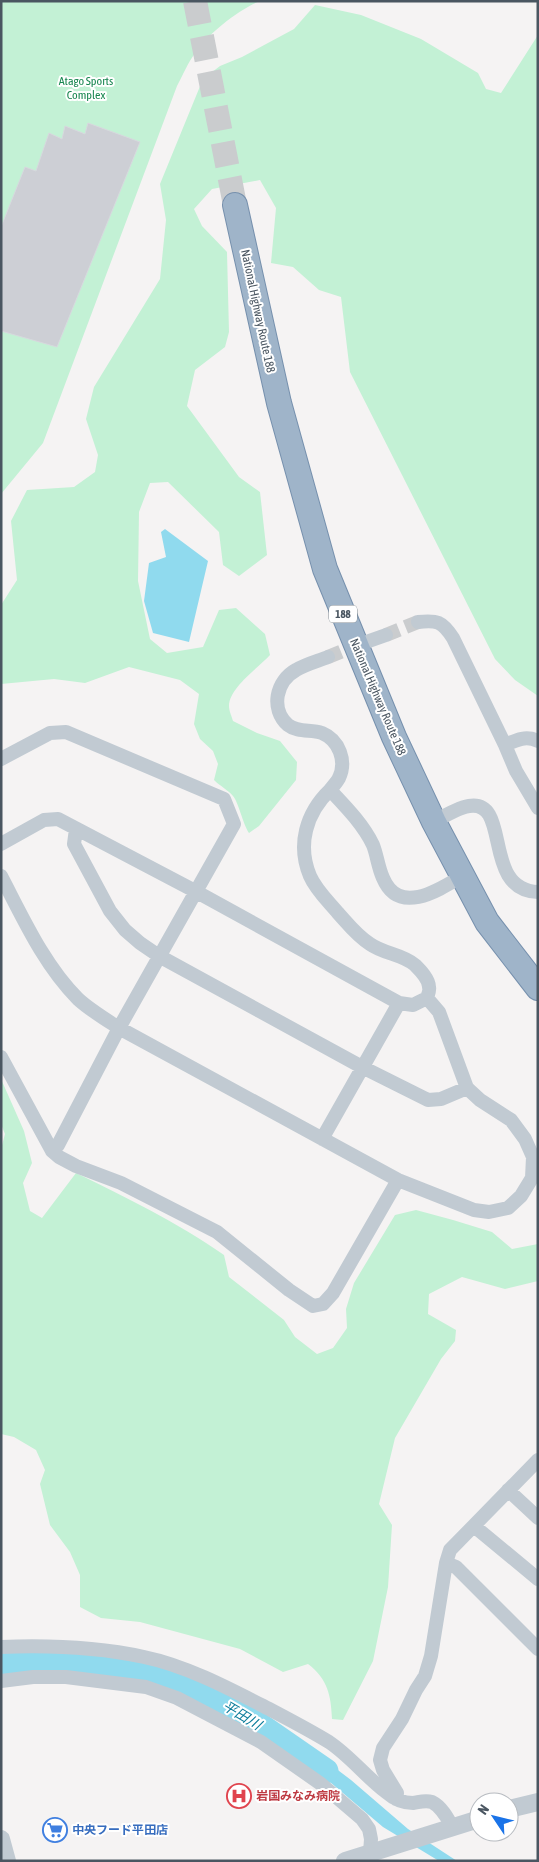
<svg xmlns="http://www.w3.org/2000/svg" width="539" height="1862" font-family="'Asap Condensed','Noto Sans JP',sans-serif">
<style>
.green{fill:#c3f1d5}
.water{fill:#90daee}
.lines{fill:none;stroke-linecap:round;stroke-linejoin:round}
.river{stroke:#90daee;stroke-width:25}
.building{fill:#cdcfd5;stroke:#d7d9de}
.minor-tunnel{stroke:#caccce;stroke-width:14;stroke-dasharray:14 7;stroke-linecap:butt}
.trunk-tunnel{stroke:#caccce;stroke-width:24;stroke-dasharray:24 12;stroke-linecap:butt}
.trunk-casing{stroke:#7690ad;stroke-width:26}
.minor{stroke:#c1cad2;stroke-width:14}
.tertiary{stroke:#c1cad2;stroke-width:18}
.trunk{stroke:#9fb4c9;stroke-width:24}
.labels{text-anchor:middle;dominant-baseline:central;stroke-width:4;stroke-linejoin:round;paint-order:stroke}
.shield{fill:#fff;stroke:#808990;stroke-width:1}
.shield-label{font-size:11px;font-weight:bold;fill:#4a5661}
.park-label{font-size:12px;fill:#17864f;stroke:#fff}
.street-label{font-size:12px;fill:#4a5661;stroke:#fff}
.health-label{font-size:12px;font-weight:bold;fill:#be3a42;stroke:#fff;text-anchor:start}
.shop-label{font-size:12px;font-weight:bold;fill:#366cbe;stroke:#fff;text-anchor:start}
.water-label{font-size:14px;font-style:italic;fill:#0c7c9b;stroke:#fff}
</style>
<rect width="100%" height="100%" fill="#f5f3f3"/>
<path class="green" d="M 1,1 L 260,1 C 241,8 207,34 196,52 C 188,62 183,75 177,86 L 43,443 L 1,494 Z
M 315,5 L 361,15 L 421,39 L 478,73 L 486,89 L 501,93 L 538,35 L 538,696 L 515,680 L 495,659 L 350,372 L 341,297 L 319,290 L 293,267 L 271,263 L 276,208 L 260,180 L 212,189 L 194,209 L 202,226 L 227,252 L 229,332 L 225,347 L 195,370 L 187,406 L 239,477 L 260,492 L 267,555 L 239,576 L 223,565 L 219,532 L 168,482 L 150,483 L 139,512 L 138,581 L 150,639 L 167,653 L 203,647 L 219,610 L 236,608 L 265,634 L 270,655 C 258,668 229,688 229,706 C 229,711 232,717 233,721 L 257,733 L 280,741 L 297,762 L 296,780 L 259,826 L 249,833 C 243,824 238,801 233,796 C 228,790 220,786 214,780 L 218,764 L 213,751 L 200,739 L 194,724 L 199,694 L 180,680 L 129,667 L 85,683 L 54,679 L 1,684 L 1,605 L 17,580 L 11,521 L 27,490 L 74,487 L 95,472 L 98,455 L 86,419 L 94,387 L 160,279 L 166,220 L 160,184 L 203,79 L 220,66 L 242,57 L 294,29 Z
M 1,1079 L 24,1131 L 32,1163 L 23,1183 L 30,1211 L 42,1218 L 76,1173 C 129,1199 175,1221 224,1255 L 229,1277 L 284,1320 L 295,1337 L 317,1354 L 333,1348 L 347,1328 L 346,1309 L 354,1283 L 395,1215 L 416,1210 L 453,1220 L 492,1232 L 512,1249 L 538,1244 L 538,1281 L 505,1289 L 462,1277 L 429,1294 L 428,1314 L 456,1330 L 455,1341 L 441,1359 L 395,1438 L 379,1504 L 392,1525 L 388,1587 L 373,1661 L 343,1720 L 332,1719 C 331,1696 328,1679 308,1664 L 283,1672 L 240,1649 L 140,1622 L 101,1618 L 80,1607 L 80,1575 L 70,1552 L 50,1525 L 40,1484 L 45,1470 L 36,1450 L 14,1437 L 1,1434 L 1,1149 L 5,1134 L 1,1124 Z"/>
<path class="water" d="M 165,529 L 208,561 L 189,642 L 153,633 L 144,601 L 149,563 L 166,557 L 161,532 Z
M 310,1749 L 351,1780 L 408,1829 L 457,1861 L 439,1861 L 383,1827 L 304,1760 L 299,1752 Z"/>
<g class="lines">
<path class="river" d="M 1,1664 L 26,1662 L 84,1664 L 161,1675 L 210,1696 L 261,1726 L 326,1771"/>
</g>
<path class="building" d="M 88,123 L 140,142 L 57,347 L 1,331 L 1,227 L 25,167 L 36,171 L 49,133 L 62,139 L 65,126 L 85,134 Z"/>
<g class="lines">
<path class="minor-tunnel" d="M 386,635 L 418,622
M 328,657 L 362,643"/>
<path class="trunk-tunnel" d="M 195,1 L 235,205"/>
<defs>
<path id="trunk" d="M 235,205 L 279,403 L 325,569 L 394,737 L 434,822 L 487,922 L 538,988"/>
</defs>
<use href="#trunk" class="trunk-casing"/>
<path class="minor" d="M 418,622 C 437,620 442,621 453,638 L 505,745 C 516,740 526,735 538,741
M 369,641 L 386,635
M 328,657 C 318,661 306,664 296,670 C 276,681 270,709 288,725 C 298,733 311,729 322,733 C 339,740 347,761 339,778 C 337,782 333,786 330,790
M 505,745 L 516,771 L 538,808
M 1,759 L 50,733 L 66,732 L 224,799 L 234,824 L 119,1028 L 58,1145 L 52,1151
M 434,822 C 444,816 457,808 469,806 C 512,799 481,890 538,892
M 76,829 L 74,844 L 110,911 L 125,930 L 140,943 L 159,956 L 362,1067 L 428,1100 L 441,1099 L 467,1088
M 1,844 L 44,820 L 58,819 L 195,891 L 399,1003 L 413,1005 L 427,998 C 428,995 430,990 429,987 C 429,979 420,970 415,965 C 402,954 384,954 370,944 C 357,936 348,924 338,913 C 328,901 316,890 310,876 C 297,845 306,813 330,790 C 345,806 363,824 373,845 C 377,855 378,867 383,878 C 399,916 439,890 462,876
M 1,876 C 23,918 44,965 78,999 C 90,1010 105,1019 119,1028 L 398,1180 L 474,1210 L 489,1212 L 508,1208 L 521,1196 L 532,1178 L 533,1157 L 525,1139 L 511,1120 L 480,1100 L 467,1088 L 439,1012 L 427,998
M 1,1057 L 52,1151 L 59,1157 L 76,1166 L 121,1183 L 217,1232 L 289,1290 L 313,1306 L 323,1304 L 333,1293 L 398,1180
M 322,1139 L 399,1003
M 508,1490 L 538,1518
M 474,1526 L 538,1579
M 446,1563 L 456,1567 L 538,1649
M 1,1647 C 49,1645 97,1647 144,1657 C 188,1666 234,1691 273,1711 C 292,1721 311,1731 329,1742 C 350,1756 366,1777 386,1792 C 394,1799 403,1803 413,1803 C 420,1802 425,1800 432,1802 C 442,1807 448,1819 453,1828
M 1,1681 L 33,1677 L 66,1677 L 146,1687 L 177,1698 L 261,1742 L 321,1784 L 362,1819 L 369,1829 L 371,1839 L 370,1853
M 396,1799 L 397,1793 L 383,1770 L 380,1760 L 383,1748 L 402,1719 L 416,1690 L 425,1676 L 431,1656 L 446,1563 L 450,1550 L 538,1460"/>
<path class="tertiary" d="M 509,1809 L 538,1802
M 1,1839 L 7,1861
M 345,1861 L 479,1819"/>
<use href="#trunk" class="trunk"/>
</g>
<defs>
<symbol id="hospital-ring" viewBox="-11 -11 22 22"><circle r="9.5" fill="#fff" stroke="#e0444e" stroke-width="1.5"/><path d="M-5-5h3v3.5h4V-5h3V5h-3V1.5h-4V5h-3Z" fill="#e0444e"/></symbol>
<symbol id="supermarket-ring" viewBox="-11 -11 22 22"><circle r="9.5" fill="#fff" stroke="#3f7fe0" stroke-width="1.5"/><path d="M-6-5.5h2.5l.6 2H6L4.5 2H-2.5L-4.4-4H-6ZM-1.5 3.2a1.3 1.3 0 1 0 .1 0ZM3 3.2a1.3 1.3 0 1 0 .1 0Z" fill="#3f7fe0"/></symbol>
</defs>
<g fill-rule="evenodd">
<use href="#hospital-ring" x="225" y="1782" width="28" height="28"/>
<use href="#supermarket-ring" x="41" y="1816" width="28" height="28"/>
</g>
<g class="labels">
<rect class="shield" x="329" y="605.5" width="28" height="17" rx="4"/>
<g class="shield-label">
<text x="343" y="614">188</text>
</g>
<g class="park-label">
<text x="86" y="81">Atago Sports<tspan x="86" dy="14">Complex</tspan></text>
</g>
<g class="street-label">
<text transform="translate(258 311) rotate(78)">National Highway Route 188</text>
<text transform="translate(378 697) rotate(67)">National Highway Route 188</text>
</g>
<g class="health-label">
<text x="256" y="1796">岩国みなみ病院</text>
</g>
<g class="shop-label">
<text x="72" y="1830">中央フード平田店</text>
</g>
<g class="water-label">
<text transform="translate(242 1715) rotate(31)">平田川</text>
</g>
</g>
<rect width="539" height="1862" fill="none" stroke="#4a5661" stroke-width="5"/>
<g transform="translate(494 1817) rotate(305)"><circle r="24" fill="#ffffff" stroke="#b7bbc0"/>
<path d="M0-4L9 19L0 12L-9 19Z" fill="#1a73e8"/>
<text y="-8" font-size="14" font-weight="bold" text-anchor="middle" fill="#4a5661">N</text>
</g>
</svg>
